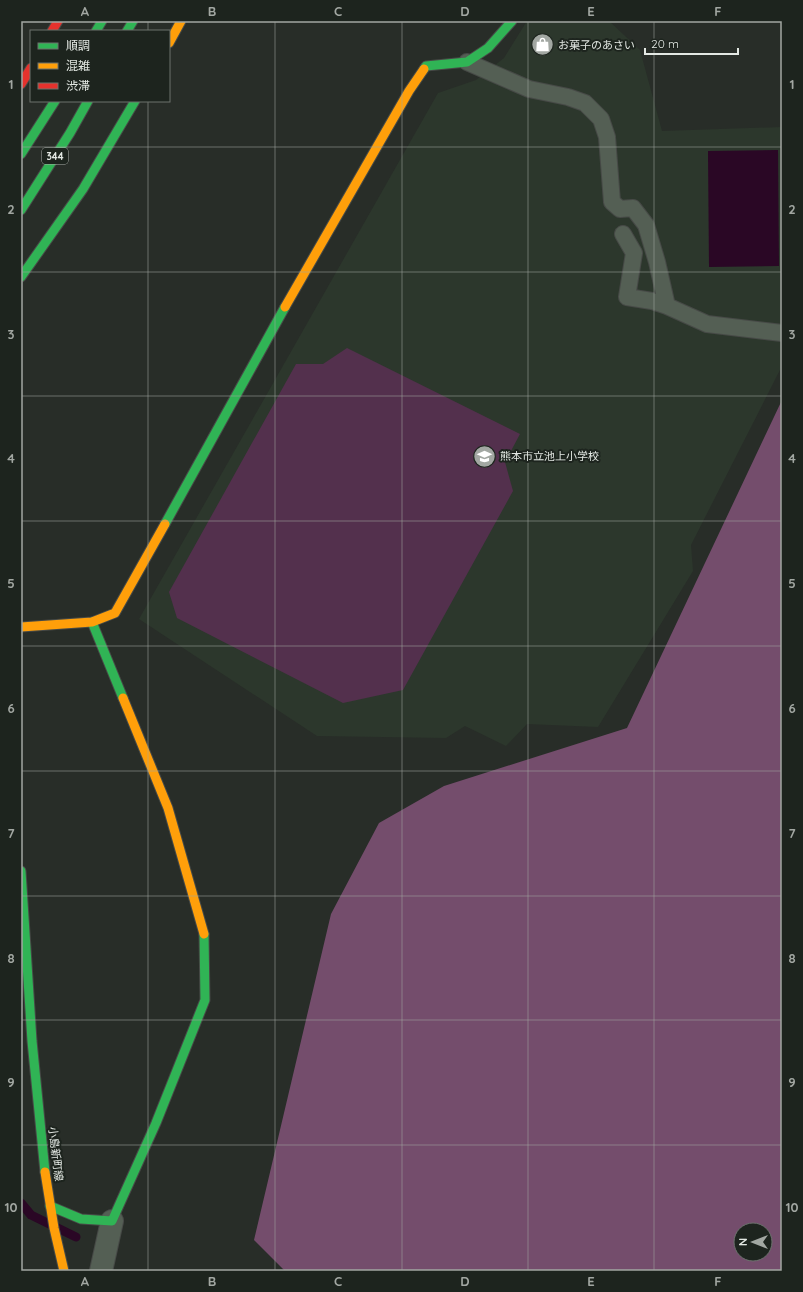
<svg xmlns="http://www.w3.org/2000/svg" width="803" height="1292" font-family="Quicksand,'Noto Sans JP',sans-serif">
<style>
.built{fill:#2c372c}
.green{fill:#53304d}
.forest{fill:#744d6c;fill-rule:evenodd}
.water{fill:#2a0725}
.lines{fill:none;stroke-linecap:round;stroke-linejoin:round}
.stream{stroke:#2a0725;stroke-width:9}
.lane-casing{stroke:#474a47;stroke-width:18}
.street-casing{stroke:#474a47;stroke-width:24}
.fast-casing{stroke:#474a47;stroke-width:11}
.slow-casing{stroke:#474a47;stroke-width:11}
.jam-casing{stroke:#474a47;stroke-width:11}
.lane{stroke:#545f54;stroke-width:16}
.street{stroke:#545f54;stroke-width:22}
.fast{stroke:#30b455;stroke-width:9}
.slow{stroke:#ff9f0a;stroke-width:9}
.jam{stroke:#e5322d;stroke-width:9}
.grid{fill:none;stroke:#a2a7a2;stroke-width:1;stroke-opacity:0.55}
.labels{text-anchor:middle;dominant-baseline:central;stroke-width:4;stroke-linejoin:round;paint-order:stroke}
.shield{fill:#1d241e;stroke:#a8ada8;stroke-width:1}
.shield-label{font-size:10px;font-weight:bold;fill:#e3e8e3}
.poi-label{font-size:11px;fill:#e3e8e3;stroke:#1d241e;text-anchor:start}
.street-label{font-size:11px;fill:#e3e8e3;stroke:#1d241e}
.neatline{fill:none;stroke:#a2a7a2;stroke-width:1.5}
.grid-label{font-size:13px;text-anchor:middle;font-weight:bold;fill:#a2a7a2}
</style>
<rect width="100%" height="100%" fill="#282d28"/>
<path class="built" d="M 527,21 L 609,21 L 640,50 L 662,131 L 782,127 L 782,366 L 691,545 L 693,571 L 598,727 L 527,724 L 506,746 L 465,726 L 446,738 L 317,736 L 139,619 L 438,93 L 476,80 L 504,58 Z"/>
<path class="green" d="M 347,348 L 520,434 L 505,462 L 513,491 L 403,690 L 343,703 L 177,618 L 169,592 L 296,364 L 323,364 Z"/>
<path class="forest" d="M 782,400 L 782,1271 L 285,1271 L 254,1240 L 331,914 L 379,823 L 444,786 L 627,728 ZM 741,1230 L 765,1230 L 765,1254 L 741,1254 Z"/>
<path class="water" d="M 778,150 L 779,266 L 709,267 L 708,151 Z"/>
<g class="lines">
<path class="stream" d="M 21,1203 L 31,1215 L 76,1237"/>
<defs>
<path id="lane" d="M 467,62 L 529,89 L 568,97 L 585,103 L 601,119 L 607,137 L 612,202 L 620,209 L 633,208 L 646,225 L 657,262 L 667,306 L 707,324 L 782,333
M 623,234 L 634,253 L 627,297 L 652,301 L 667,306"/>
<path id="street" d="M 101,1271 L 112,1221"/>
<path id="fast" d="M 96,31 L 102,21
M 127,31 L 133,21
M 424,69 L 426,66 L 467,62 L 488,48 L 512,21
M 21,154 L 55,101
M 21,210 L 70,133 L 88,101
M 21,277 L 83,189 L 135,101
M 165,524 L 285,307
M 92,622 L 123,698
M 21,871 L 32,1041 L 45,1172
M 50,1206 L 81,1219 L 112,1221 L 156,1123 L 205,1000 L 204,934"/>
<path id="slow" d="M 169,43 L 181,21
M 285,307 L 409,91 L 424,69
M 21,627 L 92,622 L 115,613 L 165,524
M 123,698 L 168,808 L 204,934
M 45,1172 L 54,1228 L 64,1271"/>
<path id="jam" d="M 52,31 L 58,21
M 21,84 L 31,68"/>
</defs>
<use href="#lane" class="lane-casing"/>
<use href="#street" class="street-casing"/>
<use href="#fast" class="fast-casing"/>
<use href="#slow" class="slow-casing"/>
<use href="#jam" class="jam-casing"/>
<use href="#lane" class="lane"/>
<use href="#street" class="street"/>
<use href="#fast" class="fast"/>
<use href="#slow" class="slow"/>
<use href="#jam" class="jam"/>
</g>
<path class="grid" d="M 148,21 L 148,31M 275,21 L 275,1271M 402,21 L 402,1271M 528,21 L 528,1271M 654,21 L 654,1271M 148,101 L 148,1271M 21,147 L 782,147M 21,272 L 782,272M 21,396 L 782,396M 21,521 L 782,521M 21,646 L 782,646M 21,771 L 782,771M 21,896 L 782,896M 21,1020 L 782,1020M 21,1145 L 782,1145"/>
<defs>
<symbol id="shop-disc" viewBox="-11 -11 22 22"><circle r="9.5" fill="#a2a7a2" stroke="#1d241e"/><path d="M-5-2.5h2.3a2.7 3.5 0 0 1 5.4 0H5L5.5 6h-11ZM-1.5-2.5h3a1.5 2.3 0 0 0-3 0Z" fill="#fff"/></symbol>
<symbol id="school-disc" viewBox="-11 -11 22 22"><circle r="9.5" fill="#a2a7a2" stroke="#1d241e"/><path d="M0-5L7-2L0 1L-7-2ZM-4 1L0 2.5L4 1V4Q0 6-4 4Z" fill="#fff"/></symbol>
</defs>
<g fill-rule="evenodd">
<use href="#shop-disc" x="530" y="32" width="25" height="25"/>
<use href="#school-disc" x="472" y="444" width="25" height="25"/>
</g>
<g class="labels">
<rect class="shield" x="42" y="148" width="26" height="16" rx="3"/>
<g class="shield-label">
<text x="55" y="156">344</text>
</g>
<g class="poi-label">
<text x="558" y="45">お菓子のあさい</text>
<text x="500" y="456">熊本市立池上小学校</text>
</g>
<g class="street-label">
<text transform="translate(56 1154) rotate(83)">小島新町線</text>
</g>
</g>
<rect width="803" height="1292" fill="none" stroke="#1d241e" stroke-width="44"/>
<rect x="30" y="30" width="140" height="72" fill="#1d241e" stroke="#6c726d"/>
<rect x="38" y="43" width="20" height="6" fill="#30b455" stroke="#6c726d"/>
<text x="66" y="50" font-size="12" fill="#e3e8e3">順調</text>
<rect x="38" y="63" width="20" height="6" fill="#ff9f0a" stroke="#6c726d"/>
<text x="66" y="70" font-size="12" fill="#e3e8e3">混雑</text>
<rect x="38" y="83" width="20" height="6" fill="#e5322d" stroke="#6c726d"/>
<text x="66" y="90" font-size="12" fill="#e3e8e3">渋滞</text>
<g transform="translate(753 1242) rotate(270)"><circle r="19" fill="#1d241e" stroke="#6c726d"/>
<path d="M0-3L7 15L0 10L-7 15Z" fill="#a2a7a2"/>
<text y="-6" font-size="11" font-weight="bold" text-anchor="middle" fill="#e3e8e3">N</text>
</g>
<path d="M645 48v6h93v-6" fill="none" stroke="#e3e8e3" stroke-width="2"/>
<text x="651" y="48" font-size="12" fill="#e3e8e3" stroke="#1d241e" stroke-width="3" paint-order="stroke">20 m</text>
<rect x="22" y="22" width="759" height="1248" class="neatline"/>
<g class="grid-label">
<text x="85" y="16">A</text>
<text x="212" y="16">B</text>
<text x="338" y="16">C</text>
<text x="465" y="16">D</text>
<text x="591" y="16">E</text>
<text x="718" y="16">F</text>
<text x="11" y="89">1</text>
<text x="792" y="89">1</text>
<text x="11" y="214">2</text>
<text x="792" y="214">2</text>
<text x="11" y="339">3</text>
<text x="792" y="339">3</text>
<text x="11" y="463">4</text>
<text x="792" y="463">4</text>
<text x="11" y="588">5</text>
<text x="792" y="588">5</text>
<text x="11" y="713">6</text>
<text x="792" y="713">6</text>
<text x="11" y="838">7</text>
<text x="792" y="838">7</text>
<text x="11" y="963">8</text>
<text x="792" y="963">8</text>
<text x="11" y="1087">9</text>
<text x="792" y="1087">9</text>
<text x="11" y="1212">10</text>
<text x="792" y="1212">10</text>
<text x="85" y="1286">A</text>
<text x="212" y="1286">B</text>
<text x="338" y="1286">C</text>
<text x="465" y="1286">D</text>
<text x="591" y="1286">E</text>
<text x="718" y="1286">F</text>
</g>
</svg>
